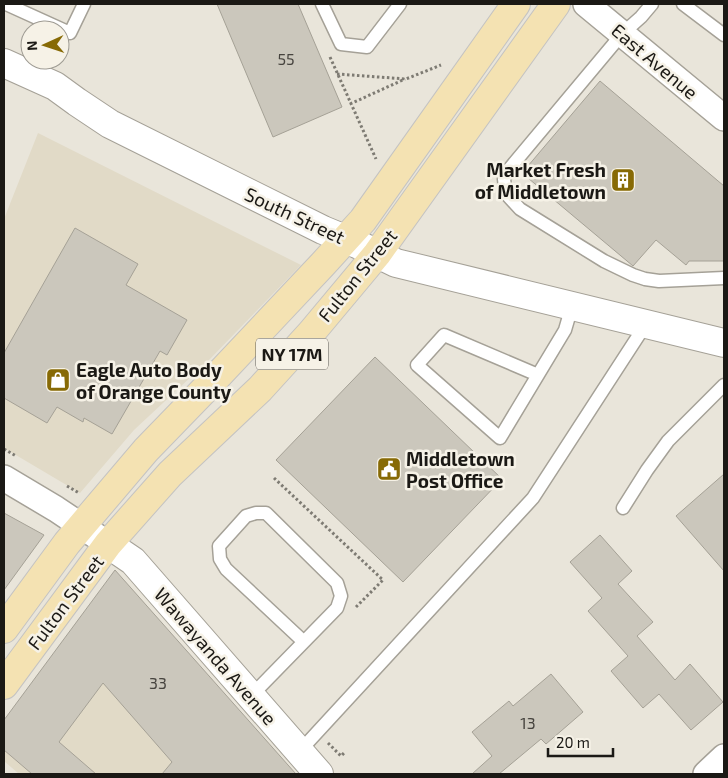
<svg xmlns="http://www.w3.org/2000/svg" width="728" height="778" font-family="'Exo 2',sans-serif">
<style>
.built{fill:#e1dac7}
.building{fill:#cbc7bc;stroke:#a5a196}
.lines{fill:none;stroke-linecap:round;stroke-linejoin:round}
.lane-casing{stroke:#a5a197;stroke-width:15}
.street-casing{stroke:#a5a197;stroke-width:28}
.secondary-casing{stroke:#a5a197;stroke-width:30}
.primary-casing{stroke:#c4c3c2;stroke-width:30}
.path{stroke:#7e7b73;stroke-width:3;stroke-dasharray:2.5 2.5;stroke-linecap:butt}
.lane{stroke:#fff;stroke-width:12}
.street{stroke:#fff;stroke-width:25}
.secondary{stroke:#fff;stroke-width:28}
.primary{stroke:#f4e2b2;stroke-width:28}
.labels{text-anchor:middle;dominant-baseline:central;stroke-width:5;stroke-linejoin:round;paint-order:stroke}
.number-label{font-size:16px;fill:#47443f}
.shield{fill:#f6f2e7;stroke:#5d5a54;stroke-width:1}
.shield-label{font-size:18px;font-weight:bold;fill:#1b1915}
.street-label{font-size:19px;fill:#1b1915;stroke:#f6f2e7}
.poi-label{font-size:19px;font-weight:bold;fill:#1b1915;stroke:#f6f2e7;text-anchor:start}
</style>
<rect width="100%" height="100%" fill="#e9e5da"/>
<path class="built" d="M 38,133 L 301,265 L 208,361 L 134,430 L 80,493 L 4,448 L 4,219 Z
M 114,582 L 283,774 L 19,774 L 4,761 L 4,722 Z"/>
<path class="building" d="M 217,4 L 298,4 L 342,107 L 273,137 Z
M 600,81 L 724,186 L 724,261 L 689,261 L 686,265 L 656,240 L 633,266 L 522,173 Z
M 75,228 L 138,264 L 126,285 L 187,320 L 167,355 L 160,351 L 112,434 L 84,418 L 83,422 L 57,407 L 47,423 L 4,398 L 4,353 Z
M 375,357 L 502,479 L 403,582 L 276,460 Z
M 724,474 L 724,571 L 676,516 Z
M 4,513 L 44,535 L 4,590 Z
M 600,535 L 632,571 L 618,584 L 653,622 L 637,636 L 675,680 L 690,664 L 723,702 L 691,730 L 659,694 L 643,708 L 611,671 L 628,656 L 588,611 L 602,598 L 570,562 Z
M 115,570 L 296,774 L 162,774 L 172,762 L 103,683 L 59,742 L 96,774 L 32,774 L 4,750 L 4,720 Z
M 551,674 L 583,712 L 546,744 L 541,739 L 499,774 L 472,774 L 492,756 L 472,732 L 509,701 L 513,706 Z"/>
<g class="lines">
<defs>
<path id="lane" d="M 6,4 L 70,33 L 84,4
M 322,4 L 341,44 L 367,47 L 400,4
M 652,4 L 641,17 L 622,34 L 510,168 L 504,179 L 505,187 L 508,196 L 520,209 L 604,261 L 633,275 L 645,279 L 659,281 L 724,278
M 683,4 L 724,35
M 538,375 L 444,335 L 417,365 L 500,438 L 565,330 L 572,306
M 623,508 L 647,470 L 668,441 L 724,385
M 251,696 L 337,608 L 341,596 L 337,583 L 266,513 L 256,513 L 246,516 L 219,546 L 220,559 L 226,569 L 304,642
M 299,752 L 533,498 L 646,324"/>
<path id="street" d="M 586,4 L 724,118
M 4,478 L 56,509 L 108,544
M 706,774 L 724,757"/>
<path id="secondary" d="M 4,63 L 55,86 L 77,102 L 110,124 L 323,230 L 357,244 L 396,263 L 724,343
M 108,544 L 133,561 L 319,774"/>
<path id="primary" d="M 4,629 L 67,543 L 146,450 L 209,385 L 323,264 L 363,220 L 516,4
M 4,685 L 108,544 L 170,474 L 260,389 L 311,333 L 377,254 L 556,4"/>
</defs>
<use href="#lane" class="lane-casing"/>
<use href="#street" class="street-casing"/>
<use href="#secondary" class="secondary-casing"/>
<use href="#primary" class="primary-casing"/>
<path class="path" d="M 330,57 L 376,159
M 337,74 L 406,79 L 441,65
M 350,104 L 405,79
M 4,449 L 16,456
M 274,478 L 383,580 L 356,607
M 67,486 L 79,493
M 328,743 L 341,756 L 345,752"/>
<use href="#lane" class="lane"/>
<use href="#street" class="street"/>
<use href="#secondary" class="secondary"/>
<use href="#primary" class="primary"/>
</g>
<defs>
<symbol id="building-square" viewBox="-11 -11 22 22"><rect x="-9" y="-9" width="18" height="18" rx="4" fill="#876a05" stroke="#f6f2e7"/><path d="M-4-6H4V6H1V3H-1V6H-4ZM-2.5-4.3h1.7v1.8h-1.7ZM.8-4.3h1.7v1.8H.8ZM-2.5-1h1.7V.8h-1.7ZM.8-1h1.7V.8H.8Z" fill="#fff"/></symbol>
<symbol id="shop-square" viewBox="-11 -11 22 22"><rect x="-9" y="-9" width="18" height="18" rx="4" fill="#876a05" stroke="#f6f2e7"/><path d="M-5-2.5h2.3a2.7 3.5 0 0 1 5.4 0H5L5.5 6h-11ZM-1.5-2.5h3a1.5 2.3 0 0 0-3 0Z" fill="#fff"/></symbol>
<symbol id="civic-square" viewBox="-11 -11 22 22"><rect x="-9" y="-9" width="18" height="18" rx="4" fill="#876a05" stroke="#f6f2e7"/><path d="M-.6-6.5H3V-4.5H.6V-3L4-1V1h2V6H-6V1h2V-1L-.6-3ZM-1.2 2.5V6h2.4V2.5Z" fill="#fff"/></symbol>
</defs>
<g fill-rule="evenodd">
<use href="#building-square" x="609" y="166" width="28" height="28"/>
<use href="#shop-square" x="44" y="366" width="28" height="28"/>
<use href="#civic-square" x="375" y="455" width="28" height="28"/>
</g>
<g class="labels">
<g class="number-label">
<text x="286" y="58">55</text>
<text x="158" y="682">33</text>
<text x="528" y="722">13</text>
</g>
<rect class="shield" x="256" y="338.5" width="72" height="31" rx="4"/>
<g class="shield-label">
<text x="292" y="354">NY 17M</text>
</g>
<g class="street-label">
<text transform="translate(655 61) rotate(40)">East Avenue</text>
<text transform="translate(295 215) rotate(25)">South Street</text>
<text transform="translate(357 275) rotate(-51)">Fulton Street</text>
<text transform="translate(65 602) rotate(-53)">Fulton Street</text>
<text transform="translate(216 656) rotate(49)">Wawayanda Avenue</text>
</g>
<g class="poi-label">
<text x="606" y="169" text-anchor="end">Market Fresh<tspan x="606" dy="22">of Middletown</tspan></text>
<text x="76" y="369">Eagle Auto Body<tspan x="76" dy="22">of Orange County</tspan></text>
<text x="406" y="458">Middletown<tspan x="406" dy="22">Post Office</tspan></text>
</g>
</g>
<rect width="728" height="778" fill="none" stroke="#1b1915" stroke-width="10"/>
<g transform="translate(45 45) rotate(267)"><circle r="24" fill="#f6f2e7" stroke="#9e9b93"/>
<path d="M0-4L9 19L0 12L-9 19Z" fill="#876a05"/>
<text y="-8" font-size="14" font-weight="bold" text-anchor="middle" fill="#1b1915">N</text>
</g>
<path d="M548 748v8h65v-8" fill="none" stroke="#1b1915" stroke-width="2.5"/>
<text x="556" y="748" font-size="15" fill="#1b1915" stroke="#f6f2e7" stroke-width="4" paint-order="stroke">20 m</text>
</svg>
